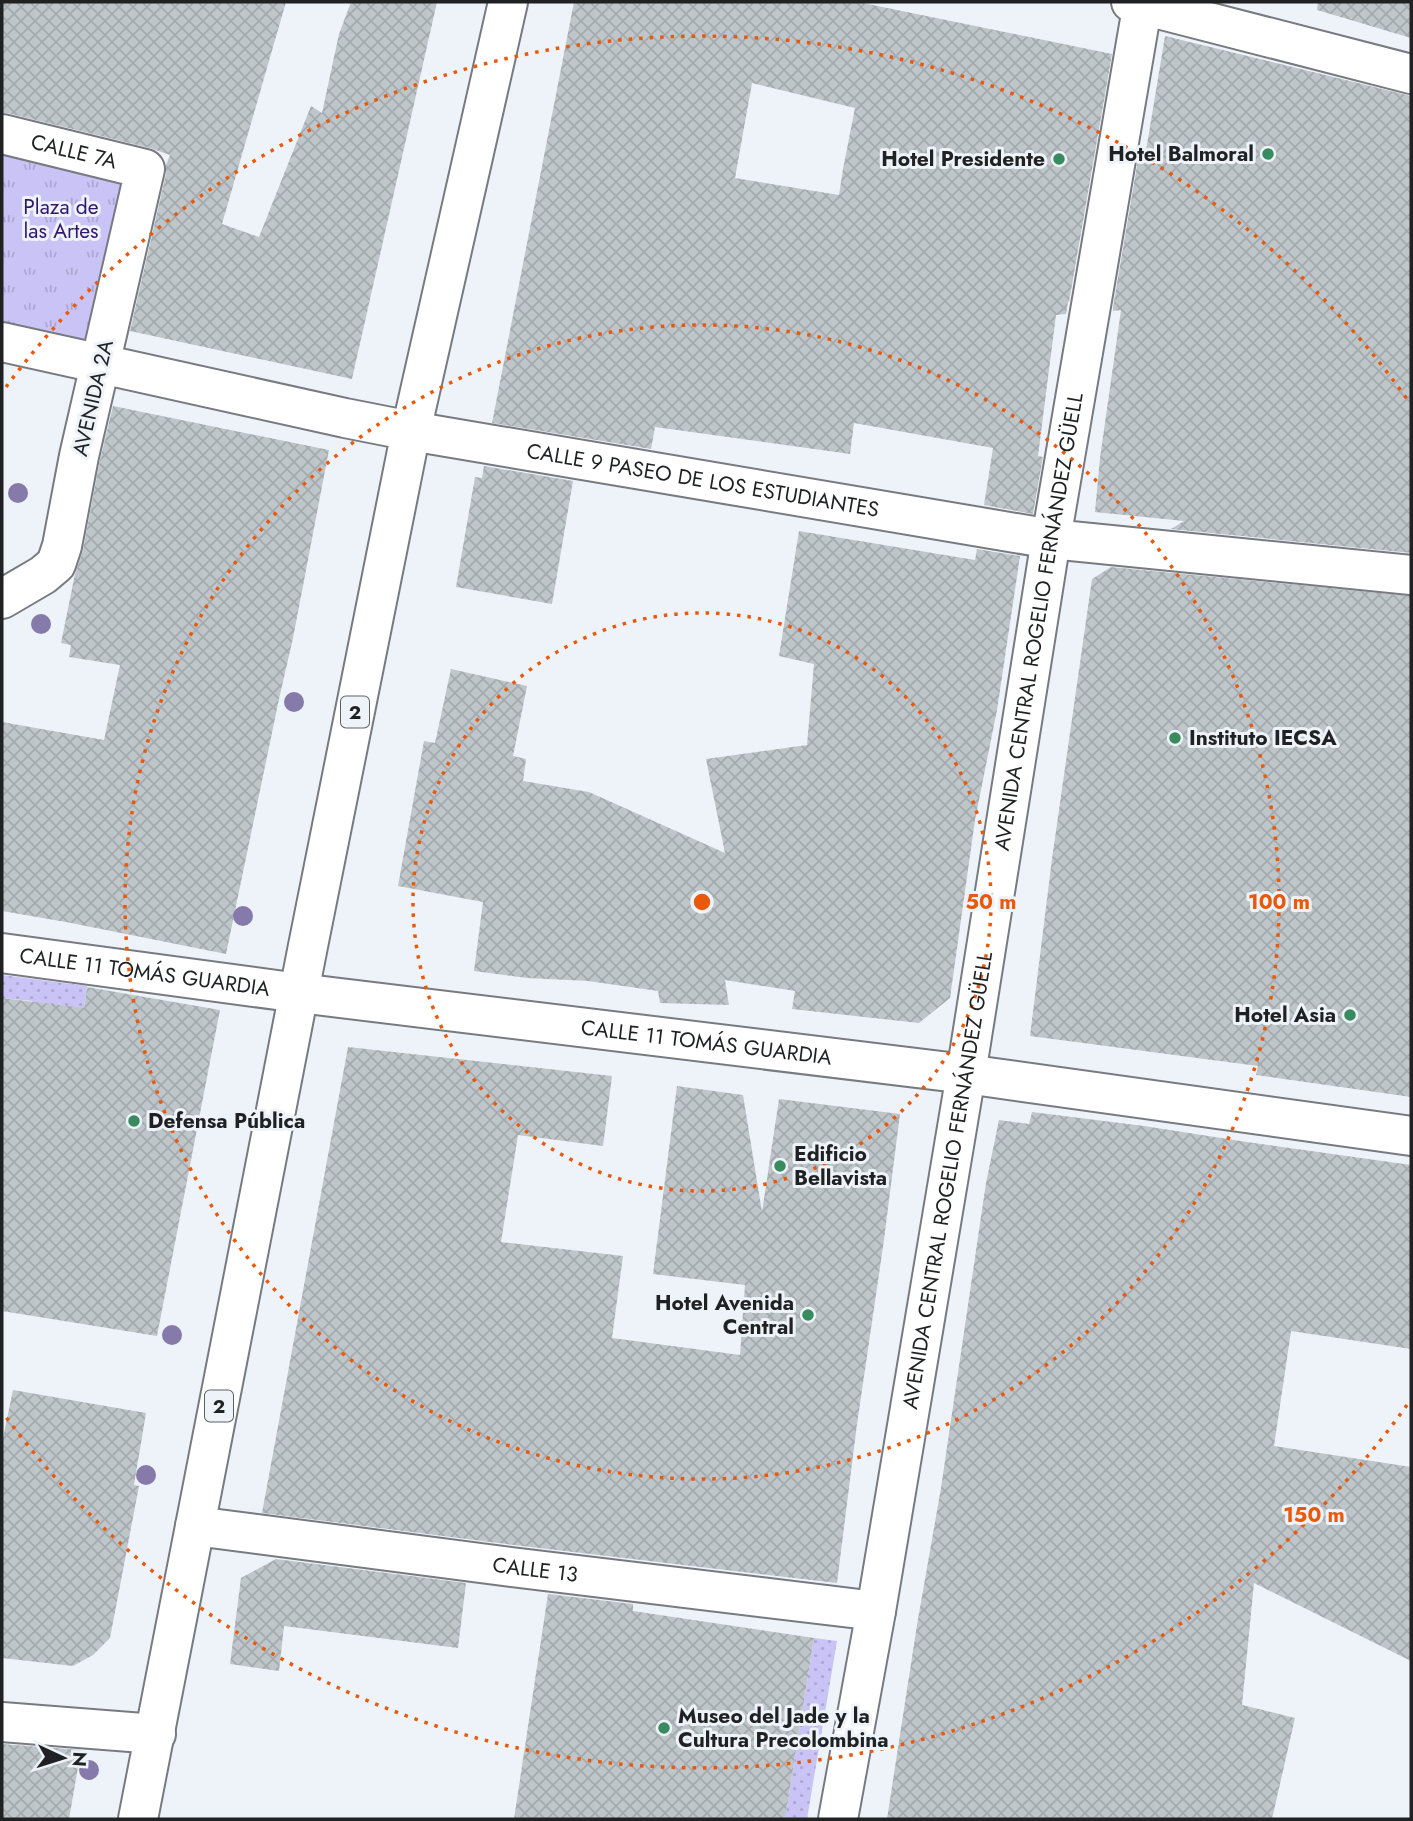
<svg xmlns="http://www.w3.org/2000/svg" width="1413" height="1821" font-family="Jost,sans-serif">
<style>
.grass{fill:url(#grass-dots)}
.park{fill:url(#park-tufts)}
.building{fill:url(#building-cross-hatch);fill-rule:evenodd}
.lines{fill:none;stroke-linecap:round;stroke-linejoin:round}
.street-casing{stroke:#777b81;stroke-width:42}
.secondary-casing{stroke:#777b81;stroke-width:42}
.highway-casing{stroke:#777b81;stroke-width:42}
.street{stroke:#fff;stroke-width:38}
.secondary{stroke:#fff;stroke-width:38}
.highway{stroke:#fff;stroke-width:38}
.tree{fill:#867aaa}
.ring{fill:none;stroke:#e8590c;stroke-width:3.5;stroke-dasharray:3.5 7}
.poi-dot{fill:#388b5e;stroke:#eef3f9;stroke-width:2.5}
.labels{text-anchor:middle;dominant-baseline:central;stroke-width:6;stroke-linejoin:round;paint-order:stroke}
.shield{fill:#eef3f9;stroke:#5d6063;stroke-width:2}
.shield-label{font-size:19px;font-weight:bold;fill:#1f2123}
.street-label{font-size:21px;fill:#1f2123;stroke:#eef3f9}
.poi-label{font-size:21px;font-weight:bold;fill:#1f2123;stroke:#eef3f9;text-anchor:end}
.park-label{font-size:21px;fill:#31176a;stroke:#eef3f9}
.centre{fill:#e8590c;stroke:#eef3f9;stroke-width:3.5}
.ring-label{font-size:21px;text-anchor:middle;font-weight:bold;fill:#e8590c;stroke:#eef3f9;stroke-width:6;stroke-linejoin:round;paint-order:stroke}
</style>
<defs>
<pattern id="grass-dots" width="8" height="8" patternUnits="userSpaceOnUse" patternTransform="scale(1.75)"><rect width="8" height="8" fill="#c9c3f6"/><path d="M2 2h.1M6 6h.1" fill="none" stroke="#aca7d3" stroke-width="1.8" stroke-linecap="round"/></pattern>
<pattern id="park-tufts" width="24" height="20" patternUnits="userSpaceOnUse" patternTransform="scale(1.75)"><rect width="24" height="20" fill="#c9c3f6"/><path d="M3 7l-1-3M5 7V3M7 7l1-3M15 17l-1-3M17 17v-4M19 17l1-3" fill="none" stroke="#aca7d3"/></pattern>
<pattern id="building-cross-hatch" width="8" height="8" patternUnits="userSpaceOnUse" patternTransform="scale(1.75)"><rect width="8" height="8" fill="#bfc6ca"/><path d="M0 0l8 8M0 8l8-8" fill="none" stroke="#a4aaad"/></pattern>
</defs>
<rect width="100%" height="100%" fill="#eef3f9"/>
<path class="grass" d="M 2,975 L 87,986 L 77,1057 L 32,1001 L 2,998 Z
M 814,1638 L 837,1641 L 807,1819 L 785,1819 Z"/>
<path class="park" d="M 2,144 L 131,175 L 90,345 L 2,324 Z"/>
<path class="building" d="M 2,2 L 286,2 L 222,224 L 259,237 L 311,106 L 322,113 L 339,34 L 351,2 L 437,2 L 352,379 L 130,331 L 166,174 L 166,165 L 170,155 L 150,148 L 7,113 L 2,113 Z
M 574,2 L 858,2 L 1112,54 L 1069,302 L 1068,302 L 1066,314 L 1056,315 L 1038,456 L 1043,457 L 1033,514 L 984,505 L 993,448 L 854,423 L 850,454 L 655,427 L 651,449 L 492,423 ZM 752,83 L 855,108 L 843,169 L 839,195 L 735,178 Z
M 1318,2 L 1411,2 L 1411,38 L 1317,10 Z
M 1165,36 L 1411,96 L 1411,553 L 1171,529 L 1184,521 L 1095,512 L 1100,458 L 1121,310 L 1113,311 L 1113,307 L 1140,148 L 1144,163 Z
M 113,406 L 329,450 L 293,638 L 279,699 L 226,954 L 66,922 L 2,911 L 2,722 L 104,740 L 120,665 L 69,657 L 71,645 L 61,643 L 75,574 L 83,550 L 100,460 Z
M 484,466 L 573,481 L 552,604 L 456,587 L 475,477 L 482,478 Z
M 799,531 L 975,560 L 977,549 L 1020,556 L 997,710 L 975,820 L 950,998 L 919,1023 L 792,1009 L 795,991 L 725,980 L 729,1005 L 660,1003 L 658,991 L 588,981 L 527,978 L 474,971 L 483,902 L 398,886 L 424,741 L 435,743 L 451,669 L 527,686 L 513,756 L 526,759 L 523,781 L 589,792 L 725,853 L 706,759 L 807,745 L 814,664 L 779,656 Z
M 1111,567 L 1411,596 L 1411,1097 L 1256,1075 L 1258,1066 L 1030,1036 L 1052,859 L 1092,579 Z
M 87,987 L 220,1010 L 157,1336 L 2,1311 L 2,998 L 84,1008 Z
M 348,1047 L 612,1076 L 603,1146 L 518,1135 L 501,1242 L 623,1256 L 612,1338 L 740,1355 L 745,1285 L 653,1274 L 677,1086 L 743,1095 L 762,1212 L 779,1099 L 900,1114 L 883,1247 L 857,1424 L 837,1583 L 514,1545 L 262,1513 Z
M 1032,1112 L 1144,1126 L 1247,1142 L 1411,1165 L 1411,1349 L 1291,1331 L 1274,1446 L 1411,1467 L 1411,1661 L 1254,1583 L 1242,1705 L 1295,1718 L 1272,1819 L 887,1819 L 917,1625 L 941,1488 L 986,1183 L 999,1120 L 1029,1124 Z
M 13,1390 L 146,1413 L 134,1485 L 139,1486 L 110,1638 L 93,1655 L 73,1666 L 2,1658 L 2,1443 Z
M 276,1559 L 466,1583 L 458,1648 L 284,1626 L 279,1671 L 230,1664 L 241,1578 Z
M 548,1594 L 633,1604 L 633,1611 L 814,1638 L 785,1819 L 514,1819 Z
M 2,1744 L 81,1750 L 69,1819 L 2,1819 Z"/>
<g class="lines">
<defs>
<g id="street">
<path d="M 1131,2 L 1411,74"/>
<path id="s1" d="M 2,134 L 145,169 L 79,456 L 62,546 L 56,564 L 43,575 L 2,599"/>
<path d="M 2,342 L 345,418 L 411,431"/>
<path id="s2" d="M 195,1526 L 511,1567 L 876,1611"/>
<path d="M 2,1722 L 156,1734"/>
<path id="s3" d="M 838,1819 L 876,1611 L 966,1074 L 1051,539 L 1143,2"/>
</g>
<g id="secondary">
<path id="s4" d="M 411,431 L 1051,539 L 1411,575"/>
<path id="s5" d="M 2,953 L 299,993 L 966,1074 L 1411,1136"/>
</g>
<path id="highway" d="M 138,1819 L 307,951 L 411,431 L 508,2"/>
</defs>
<use href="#street" class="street-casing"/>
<use href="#secondary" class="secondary-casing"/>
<use href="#highway" class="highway-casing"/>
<use href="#street" class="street"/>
<use href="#secondary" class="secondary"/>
<use href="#highway" class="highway"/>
</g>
<g class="tree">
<circle cx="18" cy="493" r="10"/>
<circle cx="41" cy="624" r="10"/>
<circle cx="294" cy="702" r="10"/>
<circle cx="243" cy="916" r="10"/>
<circle cx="172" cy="1335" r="10"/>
<circle cx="146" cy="1475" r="10"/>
<circle cx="89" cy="1770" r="10"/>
</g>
<g class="ring">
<circle cx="702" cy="902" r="289"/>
<circle cx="702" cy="902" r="577"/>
<path d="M1407 1405A866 866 0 0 1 6 1417M6 387A866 866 0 0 1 1407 399"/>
</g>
<g class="poi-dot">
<circle cx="1268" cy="154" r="7"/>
<circle cx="1059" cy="159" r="7"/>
<circle cx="1175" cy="738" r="7"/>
<circle cx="1350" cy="1015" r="7"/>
<circle cx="134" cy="1121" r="7"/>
<circle cx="780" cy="1166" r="7"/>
<circle cx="808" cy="1315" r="7"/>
<circle cx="664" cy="1728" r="7"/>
</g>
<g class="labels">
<g class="shield">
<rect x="341" y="696.5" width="28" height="31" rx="5"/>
<rect x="205" y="1390.5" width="28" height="31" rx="5"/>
</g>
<g class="shield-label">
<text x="355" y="712">2</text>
<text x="219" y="1406">2</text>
</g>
<g class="street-label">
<text stroke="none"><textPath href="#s1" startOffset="74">CALLE 7A</textPath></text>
<text transform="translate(93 398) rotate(-77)">AVENIDA 2A</text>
<text stroke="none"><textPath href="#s4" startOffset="296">CALLE 9 PASEO DE LOS ESTUDIANTES</textPath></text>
<text stroke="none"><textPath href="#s3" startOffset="1214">AVENIDA CENTRAL ROGELIO FERNÁNDEZ GÜELL</textPath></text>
<text stroke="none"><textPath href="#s5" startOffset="144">CALLE 11 TOMÁS GUARDIA</textPath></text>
<text stroke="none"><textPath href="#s5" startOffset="710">CALLE 11 TOMÁS GUARDIA</textPath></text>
<text stroke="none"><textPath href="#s3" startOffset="648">AVENIDA CENTRAL ROGELIO FERNÁNDEZ GÜELL</textPath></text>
<text stroke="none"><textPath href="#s2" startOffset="343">CALLE 13</textPath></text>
</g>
<g class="poi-label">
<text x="1254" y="154">Hotel Balmoral</text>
<text x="1045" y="159">Hotel Presidente</text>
<text x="1189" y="738" text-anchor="start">Instituto IECSA</text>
<text x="1336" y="1015">Hotel Asia</text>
<text x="148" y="1121" text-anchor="start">Defensa Pública</text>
<text x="794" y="1154" text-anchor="start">Edificio<tspan x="794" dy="24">Bellavista</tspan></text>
<text x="794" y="1303">Hotel Avenida<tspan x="794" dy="24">Central</tspan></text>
<text x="678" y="1716" text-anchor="start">Museo del Jade y la<tspan x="678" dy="24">Cultura Precolombina</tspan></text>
</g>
<g class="park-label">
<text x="61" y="207">Plaza de<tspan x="61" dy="24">las Artes</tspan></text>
</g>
</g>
<circle cx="702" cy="902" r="10" class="centre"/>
<g class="ring-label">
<text x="991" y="909">50 m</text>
<text x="1279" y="909">100 m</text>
<text x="1314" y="1522">150 m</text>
</g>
<rect width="1413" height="1821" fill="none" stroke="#1f2123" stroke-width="7"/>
<g transform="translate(63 1758) rotate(94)" stroke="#eef3f9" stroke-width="5" paint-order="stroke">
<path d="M0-5L12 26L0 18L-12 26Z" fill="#1f2123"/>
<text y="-10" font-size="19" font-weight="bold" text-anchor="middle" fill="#1f2123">N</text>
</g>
</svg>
